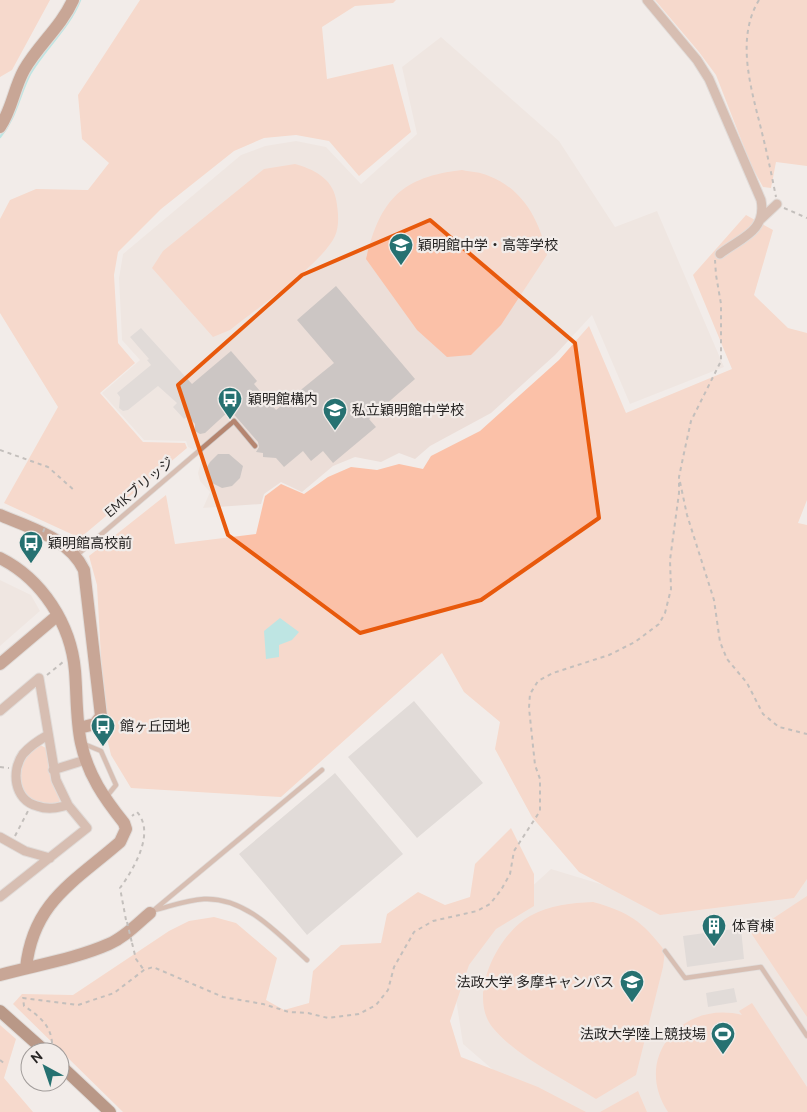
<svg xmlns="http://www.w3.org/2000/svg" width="807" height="1112" font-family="Ubuntu,'Noto Sans JP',sans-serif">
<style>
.built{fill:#ecded8}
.green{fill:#fbc1a8}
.water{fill:#7fdcdc}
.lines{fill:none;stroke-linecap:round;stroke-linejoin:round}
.stream{stroke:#7fdcdc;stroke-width:2.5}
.building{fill:#ccc6c4}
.lane-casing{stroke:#cdc8c6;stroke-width:6}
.street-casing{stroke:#cdc8c6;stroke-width:11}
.secondary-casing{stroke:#cdc8c6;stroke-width:14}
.primary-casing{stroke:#cdc8c6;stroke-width:14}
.path{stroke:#8b8785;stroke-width:2;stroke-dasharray:4 4;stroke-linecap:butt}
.lane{stroke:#b58570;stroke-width:4.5}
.street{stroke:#b58570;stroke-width:9}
.secondary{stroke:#955132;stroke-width:12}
.primary{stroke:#733211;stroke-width:12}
.path-bridge{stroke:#8b8785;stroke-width:2;stroke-dasharray:4 4;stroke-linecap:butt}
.marked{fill:none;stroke:#e8590c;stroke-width:4;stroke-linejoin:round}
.labels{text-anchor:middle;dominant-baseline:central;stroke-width:4.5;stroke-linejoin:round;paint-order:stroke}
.poi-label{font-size:14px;fill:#272524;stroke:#f2ece9;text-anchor:start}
.street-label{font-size:14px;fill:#272524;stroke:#f2ece9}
</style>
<rect width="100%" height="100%" fill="#f2ece9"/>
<path class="built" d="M 441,37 L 559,141 L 615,227 L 657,211 L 724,367 L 630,404 L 592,315 L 555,355 L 491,413 L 430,446 L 415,459 L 399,453 L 381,462 L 355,457 L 333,466 L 302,492 L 281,482 L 264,494 L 261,504 L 203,508 L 210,492 L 200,481 L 198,473 L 203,454 L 188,447 L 186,441 L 144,440 L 102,393 L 140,360 L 122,340 L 119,278 L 123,254 L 241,155 L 265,146 L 296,141 L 326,147 L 361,184 L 417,134 L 402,67 Z
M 0,580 L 31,595 L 40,611 L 0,646 Z
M 807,861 L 807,1112 L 542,1112 L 463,1044 L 450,961 L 551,869 L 670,905 Z"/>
<path class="green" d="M 0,0 L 50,0 L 12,70 L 0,77 Z
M 140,0 L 396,0 L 393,3 L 355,6 L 322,27 L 327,79 L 393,64 L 411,132 L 359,176 L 329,141 L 296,135 L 264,138 L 234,151 L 161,209 L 118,252 L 114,275 L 118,343 L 135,363 L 100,393 L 143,442 L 185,443 L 187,448 L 80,538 L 4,503 L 58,407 L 0,313 L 0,219 L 10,200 L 36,189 L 88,190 L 109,163 L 82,139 L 78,95 Z
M 655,0 L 807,0 L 807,166 L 776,162 L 771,188 L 763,187 L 751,165 L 716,75 L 699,52 Z
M 295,164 C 313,169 332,178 336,199 C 338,210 340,225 335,236 C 322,264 256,309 230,330 L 213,337 L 152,268 L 163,251 L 264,169 Z
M 462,170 C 471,172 481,172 489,176 C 523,189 540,221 547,255 L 501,325 L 471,355 L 447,357 L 417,330 L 366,259 C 380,200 401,177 462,170 Z
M 746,215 L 773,230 L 754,295 L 788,328 L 807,333 L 807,500 L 798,523 L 807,525 L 807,879 L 794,898 L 660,915 L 579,872 L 532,817 L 495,749 L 500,722 L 464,692 L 442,653 L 281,797 L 131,788 L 111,755 L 105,730 L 97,585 L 89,556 L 166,495 L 175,544 L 256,534 L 265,496 L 281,484 L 304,494 L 328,477 L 351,467 L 377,470 L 399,464 L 423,469 L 431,456 L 480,431 L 559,360 L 589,326 L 626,413 L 732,369 L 693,275 Z
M 38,744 L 46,748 L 52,781 L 60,800 L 57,806 C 50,804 39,805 33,801 C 18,791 16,769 26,755 C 29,751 35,748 38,744 Z
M 511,828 L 534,874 L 534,906 L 496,929 L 469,965 L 450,1021 L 461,1057 L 538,1087 L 586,1112 L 123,1112 L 13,1004 L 22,994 L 73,995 L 169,931 L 189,921 L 214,917 L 236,923 L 277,958 L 266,1000 L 284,1010 L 309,1003 L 313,971 L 341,945 L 381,943 L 387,914 L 418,892 L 445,905 L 470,897 L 475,864 Z
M 807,896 L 807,1017 L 751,933 Z
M 593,902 C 629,912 642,921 665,951 L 663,967 L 636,1075 L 596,1099 C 564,1079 517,1057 493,1028 C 466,995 499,933 530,916 C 550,905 571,903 593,902 Z
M 752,1003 L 807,1087 L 807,1112 L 668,1112 C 632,1058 682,1000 742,1015 L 739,1011 Z
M 0,1025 L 16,1039 L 4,1078 L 33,1112 L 0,1112 Z
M 638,1091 L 647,1112 L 600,1112 Z"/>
<path class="water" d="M 280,618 L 299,632 L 292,640 L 279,645 L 279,657 L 266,659 L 264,631 Z"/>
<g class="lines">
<path class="stream" d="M 0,137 C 16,118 19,95 30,74 C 45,48 69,28 80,0"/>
</g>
<path class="building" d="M 336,286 L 415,379 L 369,419 L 376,427 L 333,463 L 323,451 L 311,461 L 303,451 L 284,467 L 276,458 L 263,457 L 263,453 L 256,452 L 259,447 L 258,442 L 230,410 L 205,433 L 200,434 L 195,431 L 195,424 L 188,416 L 184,419 L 173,407 L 177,403 L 158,386 L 128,410 L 123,411 L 119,408 L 120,397 L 117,393 L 151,365 L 147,360 L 149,359 L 130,337 L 141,328 L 192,384 L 231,351 L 257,381 L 254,384 L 276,410 L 334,363 L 297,320 Z
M 218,454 L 229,454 L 243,466 L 240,478 L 232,486 L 222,488 L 212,483 L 208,478 L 207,467 L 210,462 Z
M 414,701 L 483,783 L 417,838 L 348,757 Z
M 335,773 L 403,854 L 307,935 L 239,854 Z
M 741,928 L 744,959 L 687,967 L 683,936 Z
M 734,988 L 737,1002 L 708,1007 L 706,993 Z"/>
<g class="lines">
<defs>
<path id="lane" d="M 77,555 L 234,421 L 255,446
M 84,744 L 101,751 L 116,785 L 107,796
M 154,910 L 322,770
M 155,910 C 171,906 187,900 204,899 C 246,897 278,934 307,960
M 665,951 L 685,978 L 761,967 L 807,1036"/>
<path id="street" d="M 647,0 L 697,60 L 709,79 L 761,200 C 767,232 740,238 720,254
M 761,219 L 777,204
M 0,711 L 39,678 L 56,780 L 68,805 L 87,828 L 0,897
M 48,735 C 39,740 30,746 23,754 C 11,771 14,800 37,806 C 48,810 57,808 68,805
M 53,770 L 85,760
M 0,837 L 25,851 L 50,858"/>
<path id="secondary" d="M 0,127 C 12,109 14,88 24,70 C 38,45 61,27 73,0
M 0,515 C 30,528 69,538 84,570 L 101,716 L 95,724 L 79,728
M 0,558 C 42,579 71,624 75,671 C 77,695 76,720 81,743 C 88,775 104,798 124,823 L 126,829 L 120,842 C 74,882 33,902 26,968
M 0,664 L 58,615
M 0,975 C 36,965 75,959 109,944 C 125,937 137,924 150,913"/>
<path id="primary" d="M 0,1011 L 46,1052
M 60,1065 L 110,1112"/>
</defs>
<use href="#lane" class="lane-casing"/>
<use href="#street" class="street-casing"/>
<use href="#secondary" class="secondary-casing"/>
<use href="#primary" class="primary-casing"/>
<path class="path" d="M 759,0 C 734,41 753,94 763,137 C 768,157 772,177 776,197
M 784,208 L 807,218
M 0,450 L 48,467 L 75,491
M 680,482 L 687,515 L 714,600 L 720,642 L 727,659 L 747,683 L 763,714 L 779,727 L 807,734
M 33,557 L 37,547
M 47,675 L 63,662
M 0,767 L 9,768
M 15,836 L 28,811
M 126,920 L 120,888 C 133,870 156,833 137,812 L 132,816
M 132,943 L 136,959 L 144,970
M 52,1043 C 51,1025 38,1015 24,1006 L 23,998 L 78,1005 L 114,993 L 144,970 L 153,967 L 223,997 L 263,1004 L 289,1012 L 308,1013 L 328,1018 L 359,1014 L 376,1005 L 388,990 L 394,967 L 414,932 L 433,921 L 477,911 L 490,904 L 501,890 L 510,874 L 514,851 L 540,811 L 540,779 L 535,765 L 529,708 L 530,694 L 538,681 L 553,673 L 609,655 L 635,642 L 659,624 L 665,613 L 671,589 L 670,560 L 679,493 L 679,477 L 684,453 L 691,421 L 721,361 L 721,304 L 716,275 L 715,260
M 0,1060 L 5,1064"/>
<use href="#lane" class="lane"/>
<use href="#street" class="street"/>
<use href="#secondary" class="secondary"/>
<use href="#primary" class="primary"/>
<path class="path-bridge" d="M 37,547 L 46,525
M 127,922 L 132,943"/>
</g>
<path d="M0 0H807V1112H0ZM 430,220 L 575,343 L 599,518 L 481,600 L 360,633 L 228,535 L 178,385 L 302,275 Z" fill="#f2ece9" fill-opacity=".55" fill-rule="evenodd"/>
<path class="marked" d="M 430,220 L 575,343 L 599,518 L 481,600 L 360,633 L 228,535 L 178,385 L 302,275 Z"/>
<defs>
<symbol id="school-pin" viewBox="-11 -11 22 30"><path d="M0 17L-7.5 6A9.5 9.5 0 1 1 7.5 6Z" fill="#267171" stroke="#f2ece9"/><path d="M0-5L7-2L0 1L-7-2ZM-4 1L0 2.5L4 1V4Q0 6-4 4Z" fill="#fff"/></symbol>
<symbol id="bus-pin" viewBox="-11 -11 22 30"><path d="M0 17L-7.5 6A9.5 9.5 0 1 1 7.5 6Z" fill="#267171" stroke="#f2ece9"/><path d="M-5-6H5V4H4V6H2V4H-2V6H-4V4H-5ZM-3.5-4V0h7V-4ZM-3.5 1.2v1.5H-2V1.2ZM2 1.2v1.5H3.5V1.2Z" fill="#fff"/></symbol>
<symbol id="building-pin" viewBox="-11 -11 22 30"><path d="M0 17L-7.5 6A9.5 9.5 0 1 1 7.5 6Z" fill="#267171" stroke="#f2ece9"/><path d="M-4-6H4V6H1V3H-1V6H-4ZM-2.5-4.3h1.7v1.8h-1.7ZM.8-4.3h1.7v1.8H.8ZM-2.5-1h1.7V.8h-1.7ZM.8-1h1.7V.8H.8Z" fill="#fff"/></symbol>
<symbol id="university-pin" viewBox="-11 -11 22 30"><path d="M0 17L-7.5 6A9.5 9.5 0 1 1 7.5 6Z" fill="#267171" stroke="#f2ece9"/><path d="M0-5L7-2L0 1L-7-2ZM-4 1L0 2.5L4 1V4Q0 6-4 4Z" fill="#fff"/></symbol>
<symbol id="stadium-pin" viewBox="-11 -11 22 30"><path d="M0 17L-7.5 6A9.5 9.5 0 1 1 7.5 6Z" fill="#267171" stroke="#f2ece9"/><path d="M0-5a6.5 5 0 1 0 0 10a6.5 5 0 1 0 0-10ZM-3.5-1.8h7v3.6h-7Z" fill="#fff"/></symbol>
</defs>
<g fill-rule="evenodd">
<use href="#school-pin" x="387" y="231" width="28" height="38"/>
<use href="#bus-pin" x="216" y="385" width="28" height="38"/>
<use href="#school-pin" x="321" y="396" width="28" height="38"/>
<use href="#bus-pin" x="17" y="529" width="28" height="38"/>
<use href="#bus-pin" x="89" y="712" width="28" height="38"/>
<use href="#building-pin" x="700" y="912" width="28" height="38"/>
<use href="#university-pin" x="618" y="968" width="28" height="38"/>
<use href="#stadium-pin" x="709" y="1020" width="28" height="38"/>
</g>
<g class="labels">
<g class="poi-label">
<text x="418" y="245">穎明館中学・高等学校</text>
<text x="248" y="399">穎明館構内</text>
<text x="352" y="410">私立穎明館中学校</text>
<text x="48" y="543">穎明館高校前</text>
<text x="120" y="726">館ヶ丘団地</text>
<text x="732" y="926">体育棟</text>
<text x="614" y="982" text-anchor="end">法政大学 多摩キャンパス</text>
<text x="706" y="1034" text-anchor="end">法政大学陸上競技場</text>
</g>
<g class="street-label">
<text transform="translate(139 487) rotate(-40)">EMKブリッジ</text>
</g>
</g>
<g transform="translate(45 1067) rotate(320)"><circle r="24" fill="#f2ece9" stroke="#a19c9a"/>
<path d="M0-4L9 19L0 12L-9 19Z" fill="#267171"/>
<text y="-8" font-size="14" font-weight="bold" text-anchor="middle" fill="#272524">N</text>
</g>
</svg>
